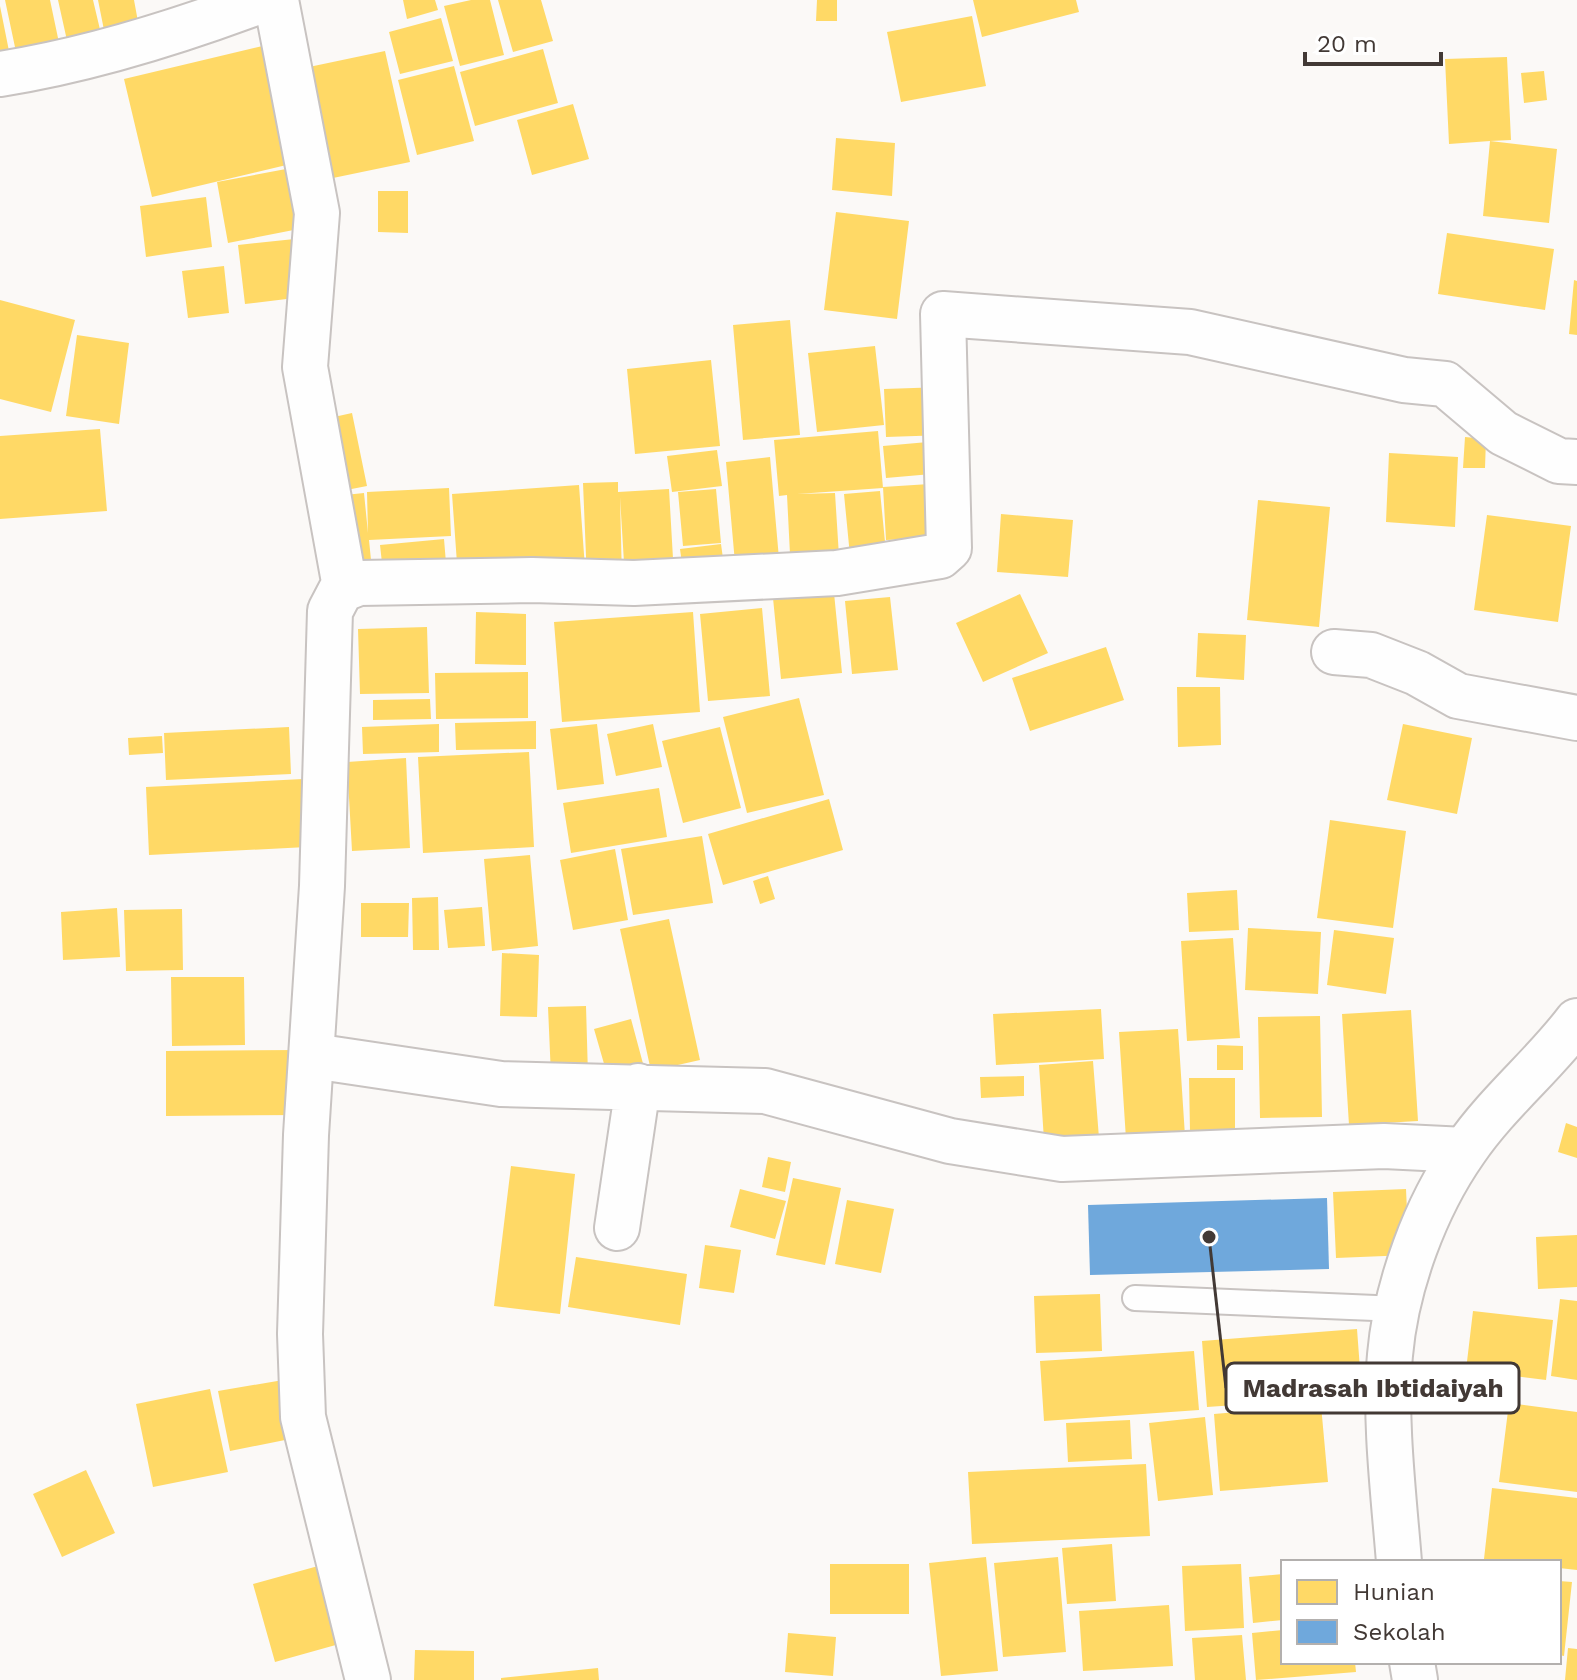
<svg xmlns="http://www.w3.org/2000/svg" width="1577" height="1680" font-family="'Work Sans',sans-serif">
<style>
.homes{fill:#ffd966}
.schools{fill:#6fa8dc}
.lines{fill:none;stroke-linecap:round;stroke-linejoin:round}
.lane-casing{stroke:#c8c3c1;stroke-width:28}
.street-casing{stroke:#c8c3c1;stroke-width:48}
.lane{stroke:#fefefe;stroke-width:24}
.street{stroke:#fefefe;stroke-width:44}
.leader{fill:none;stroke:#423935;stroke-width:3}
.callout-dot{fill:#423935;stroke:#fff;stroke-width:3}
.callout{fill:#fff;stroke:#423935;stroke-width:3}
.callout-label{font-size:26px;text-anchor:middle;font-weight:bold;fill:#423935}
</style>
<rect width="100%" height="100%" fill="#fbf9f7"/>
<path class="homes" d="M 5,0 L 50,0 L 62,57 L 19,66 Z
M 58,0 L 93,0 L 102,38 L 68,45 Z
M 98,0 L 134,0 L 141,38 L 107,45 Z
M 403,0 L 435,0 L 438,10 L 407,19 Z
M 471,0 L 490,0 L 504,55 L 460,66 L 444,6 Z
M 498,0 L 541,0 L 553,41 L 513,52 Z
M 817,0 L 837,0 L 837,21 L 816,21 Z
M 973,0 L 1076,0 L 1079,12 L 982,37 Z
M 0,6 L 12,66 L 0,68 Z
M 972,16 L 986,86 L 901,102 L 887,32 Z
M 441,18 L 453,61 L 400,74 L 389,32 Z
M 271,44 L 299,162 L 152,197 L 124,79 Z
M 543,49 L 558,103 L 475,126 L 460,72 Z
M 385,51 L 410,162 L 333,178 L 309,67 Z
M 1507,57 L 1511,140 L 1490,141 L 1557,149 L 1549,223 L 1483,216 L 1490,141 L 1449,144 L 1445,59 Z
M 454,66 L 474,141 L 417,155 L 398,80 Z
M 1544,71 L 1547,100 L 1524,103 L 1521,73 Z
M 573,104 L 589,159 L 532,175 L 517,120 Z
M 836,138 L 895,143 L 892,196 L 832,190 Z
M 302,166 L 314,226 L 228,243 L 217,182 Z
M 378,191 L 408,191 L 408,233 L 378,232 Z
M 206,197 L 212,247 L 146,257 L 140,206 Z
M 836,212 L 909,221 L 897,319 L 824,310 Z
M 1447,233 L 1554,249 L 1545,310 L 1438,294 Z
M 304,238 L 311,296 L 245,304 L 238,245 Z
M 224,266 L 229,313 L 188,318 L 182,271 Z
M 1574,280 L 1577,281 L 1577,335 L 1569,334 Z
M 0,300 L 75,320 L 51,412 L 0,399 Z
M 790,320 L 800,435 L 743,440 L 733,325 Z
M 77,335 L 129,343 L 119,424 L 66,416 Z
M 875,346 L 884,425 L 817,432 L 808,353 Z
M 711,360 L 720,446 L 635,454 L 627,369 Z
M 943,387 L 945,435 L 886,437 L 884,389 Z
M 352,413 L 367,486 L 331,493 L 316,421 Z
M 100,429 L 107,511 L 0,519 L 0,436 Z
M 878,431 L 883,488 L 797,494 L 835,493 L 840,572 L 791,574 L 787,495 L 779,496 L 774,440 Z
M 1465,437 L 1486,439 L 1485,468 L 1463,468 Z
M 939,441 L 943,473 L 886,478 L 883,446 Z
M 717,450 L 722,486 L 672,492 L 667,456 Z
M 1389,453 L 1458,457 L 1455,527 L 1386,522 Z
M 770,457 L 780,570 L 736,574 L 726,462 Z
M 618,482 L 618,492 L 669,489 L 674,576 L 625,579 L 620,497 L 622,579 L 587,580 L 583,483 Z
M 945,483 L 948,537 L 886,540 L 883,487 Z
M 579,485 L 585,568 L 458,577 L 452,494 Z
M 449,488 L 451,536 L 369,540 L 373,580 L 345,583 L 335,496 L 364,493 L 368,533 L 367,492 Z
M 716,489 L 721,543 L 683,546 L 678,492 Z
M 880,491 L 887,562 L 851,566 L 844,494 Z
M 1258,500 L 1330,507 L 1319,627 L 1247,620 Z
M 1001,514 L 1073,520 L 1068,577 L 997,572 Z
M 1487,515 L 1571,526 L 1558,622 L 1474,610 Z
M 444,539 L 447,575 L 384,581 L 380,545 Z
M 721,544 L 725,573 L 684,578 L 680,549 Z
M 834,593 L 842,673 L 781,679 L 773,598 Z
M 1020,594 L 1048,653 L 983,682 L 956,623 Z
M 890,597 L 898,670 L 852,674 L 845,601 Z
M 762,608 L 770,696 L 708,701 L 700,614 Z
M 476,612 L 526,614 L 526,665 L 475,664 Z
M 693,612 L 700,712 L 562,722 L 554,622 Z
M 427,627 L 429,693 L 360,694 L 358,629 Z
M 1198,633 L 1246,635 L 1244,680 L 1196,677 Z
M 1106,647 L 1124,700 L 1030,731 L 1012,678 Z
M 528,672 L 528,718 L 436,719 L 435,673 Z
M 1177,687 L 1220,687 L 1221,745 L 1178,747 Z
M 799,698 L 824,795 L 747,813 L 723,717 Z
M 430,699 L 431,719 L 373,720 L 373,700 Z
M 536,721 L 536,749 L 456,750 L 455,723 Z
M 439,724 L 439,752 L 363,754 L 362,727 Z
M 597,724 L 604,784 L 557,790 L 550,729 Z
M 653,724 L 662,767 L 616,776 L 607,734 Z
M 1403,724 L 1472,738 L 1457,814 L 1387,800 Z
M 289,727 L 291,774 L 166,780 L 164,733 Z
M 720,727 L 741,808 L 683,823 L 662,741 Z
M 162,736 L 163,753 L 129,755 L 128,738 Z
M 529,752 L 534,847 L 423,853 L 418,757 Z
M 406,758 L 410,848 L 352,851 L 347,762 Z
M 303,779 L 307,847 L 149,855 L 146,787 Z
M 659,788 L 667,837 L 571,853 L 563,803 Z
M 829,799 L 843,850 L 723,885 L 708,834 Z
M 1330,820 L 1406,831 L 1393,928 L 1317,918 Z
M 702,836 L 713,903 L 633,915 L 621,849 Z
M 615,849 L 628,920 L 573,930 L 560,860 Z
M 530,855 L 538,946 L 492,951 L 484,859 Z
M 768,876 L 775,899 L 760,904 L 753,881 Z
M 1237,890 L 1239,930 L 1189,932 L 1187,893 Z
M 438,897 L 439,950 L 413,950 L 412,898 Z
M 361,903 L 409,903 L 408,937 L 361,937 Z
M 482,907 L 485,946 L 448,948 L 444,910 Z
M 117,908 L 120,957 L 63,960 L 61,912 Z
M 182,909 L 183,970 L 126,971 L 124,910 Z
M 669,919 L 700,1060 L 651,1071 L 620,929 Z
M 1248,928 L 1321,932 L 1318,994 L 1245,990 Z
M 1334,930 L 1394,938 L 1386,994 L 1327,985 Z
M 1233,938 L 1240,1038 L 1187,1041 L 1181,941 Z
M 502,953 L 539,955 L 537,1017 L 500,1016 Z
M 171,977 L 244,977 L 245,1045 L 172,1046 Z
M 586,1006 L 588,1075 L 551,1076 L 548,1007 Z
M 1101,1009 L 1104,1059 L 996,1065 L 993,1014 Z
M 1411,1010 L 1418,1121 L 1349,1125 L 1342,1014 Z
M 1320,1016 L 1322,1117 L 1260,1118 L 1258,1017 Z
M 631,1019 L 645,1071 L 609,1081 L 594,1029 Z
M 1178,1029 L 1185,1136 L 1126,1139 L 1119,1032 Z
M 1217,1045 L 1243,1046 L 1243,1070 L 1217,1070 Z
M 300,1050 L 301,1115 L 166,1116 L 166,1051 Z
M 1093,1061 L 1100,1151 L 1045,1155 L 1039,1065 Z
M 1024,1076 L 1024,1096 L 981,1098 L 980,1077 Z
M 1189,1078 L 1235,1078 L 1235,1130 L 1190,1131 Z
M 1566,1123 L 1577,1127 L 1577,1158 L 1558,1152 Z
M 768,1157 L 791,1162 L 785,1192 L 762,1187 Z
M 511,1166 L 575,1174 L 560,1314 L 494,1306 Z
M 793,1178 L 841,1188 L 825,1265 L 776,1255 Z
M 740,1189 L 786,1201 L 775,1239 L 730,1227 Z
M 1406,1189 L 1409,1255 L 1336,1258 L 1333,1192 Z
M 847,1200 L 894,1209 L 881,1273 L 835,1264 Z
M 1577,1235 L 1577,1287 L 1538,1289 L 1536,1237 Z
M 705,1245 L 741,1250 L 734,1293 L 699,1288 Z
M 576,1257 L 687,1274 L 680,1325 L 568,1307 Z
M 1100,1294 L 1102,1351 L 1036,1353 L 1034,1296 Z
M 1560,1299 L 1577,1301 L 1577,1380 L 1551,1376 Z
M 1473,1311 L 1553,1320 L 1546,1380 L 1466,1370 Z
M 1357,1329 L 1362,1396 L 1207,1407 L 1202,1341 Z
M 1194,1351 L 1199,1410 L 1044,1421 L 1040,1361 Z
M 289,1379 L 300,1437 L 230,1451 L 218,1391 Z
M 210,1389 L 228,1472 L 153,1487 L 136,1404 Z
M 1509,1403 L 1577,1412 L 1577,1492 L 1499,1482 Z
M 1321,1405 L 1328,1482 L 1220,1491 L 1214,1414 Z
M 1205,1417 L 1213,1495 L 1158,1501 L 1149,1423 Z
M 1130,1420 L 1132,1459 L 1068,1462 L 1066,1423 Z
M 1146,1464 L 1150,1536 L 972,1544 L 968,1472 Z
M 86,1470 L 115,1533 L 62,1557 L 33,1494 Z
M 1492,1488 L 1577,1498 L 1577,1570 L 1559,1568 L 1559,1562 L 1484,1559 Z
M 1112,1544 L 1116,1601 L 1067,1604 L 1062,1548 Z
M 986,1557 L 998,1671 L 941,1676 L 929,1563 Z
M 1058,1557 L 1066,1652 L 1003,1657 L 994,1563 Z
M 329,1563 L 350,1641 L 275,1662 L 253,1584 Z
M 830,1564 L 909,1564 L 909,1614 L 830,1614 Z
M 1241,1564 L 1244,1628 L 1185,1631 L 1182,1566 Z
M 1283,1574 L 1283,1620 L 1253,1623 L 1249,1577 Z
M 1559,1581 L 1572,1582 L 1564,1656 L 1559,1655 Z
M 1169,1605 L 1173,1666 L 1083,1671 L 1079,1611 Z
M 1283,1630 L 1283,1662 L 1355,1662 L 1356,1672 L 1256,1680 L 1252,1633 Z
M 788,1633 L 836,1637 L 833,1676 L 785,1672 Z
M 1242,1635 L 1246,1680 L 1195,1680 L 1192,1638 Z
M 1568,1648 L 1577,1649 L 1577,1680 L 1565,1680 Z
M 415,1650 L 474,1651 L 474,1680 L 414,1680 Z
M 598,1668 L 599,1680 L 501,1680 L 501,1678 Z"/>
<path class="schools" d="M 1327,1198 L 1329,1269 L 1090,1275 L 1088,1205 Z"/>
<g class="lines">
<defs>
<path id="lane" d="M 1135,1298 L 1399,1309"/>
<path id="street" d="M 276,0 L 317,213 L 305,367 L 345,587
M 0,74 C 89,60 178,32 263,0
M 1334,652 L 1371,655 L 1417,673 L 1458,696 L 1577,718
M 313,1056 L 501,1084 L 765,1091 L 950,1141 L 1062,1159 L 1384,1146 L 1465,1150
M 617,1228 L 638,1086
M 1399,1562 C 1394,1499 1384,1417 1390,1355 C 1396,1286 1425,1207 1465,1150 C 1497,1103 1543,1066 1577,1021
M 1412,1662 L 1415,1680
M 368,1680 L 303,1417 L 300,1334 L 306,1135 L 322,886 L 330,611 L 341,590 L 359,583 L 532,580 L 634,583 L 837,573 L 940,556 L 949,548 L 943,314 L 1190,332 L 1404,380 L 1445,384 L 1503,433 L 1559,461 L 1577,462"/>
</defs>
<use href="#lane" class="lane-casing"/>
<use href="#street" class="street-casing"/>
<use href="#lane" class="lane"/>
<use href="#street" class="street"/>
</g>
<path class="leader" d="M1209 1237L1226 1388"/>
<circle class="callout-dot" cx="1209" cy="1237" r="8"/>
<rect class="callout" x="1226" y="1363" width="293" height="50" rx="8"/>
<g class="callout-label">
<text x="1373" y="1397">Madrasah Ibtidaiyah</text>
</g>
<rect x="1281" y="1560" width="280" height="104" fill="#ffffff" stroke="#b3b0ae" stroke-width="2"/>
<rect x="1297" y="1580" width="40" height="24" fill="#ffd966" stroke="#b3b0ae" stroke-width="2"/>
<text x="1353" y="1600" font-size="24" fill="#423935">Hunian</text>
<rect x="1297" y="1620" width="40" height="24" fill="#6fa8dc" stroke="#b3b0ae" stroke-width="2"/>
<text x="1353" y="1640" font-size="24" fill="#423935">Sekolah</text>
<path d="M1305 52v12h136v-12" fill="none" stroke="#423935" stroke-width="4"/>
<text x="1317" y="52" font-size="24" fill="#423935" stroke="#ffffff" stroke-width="6" paint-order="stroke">20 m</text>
</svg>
